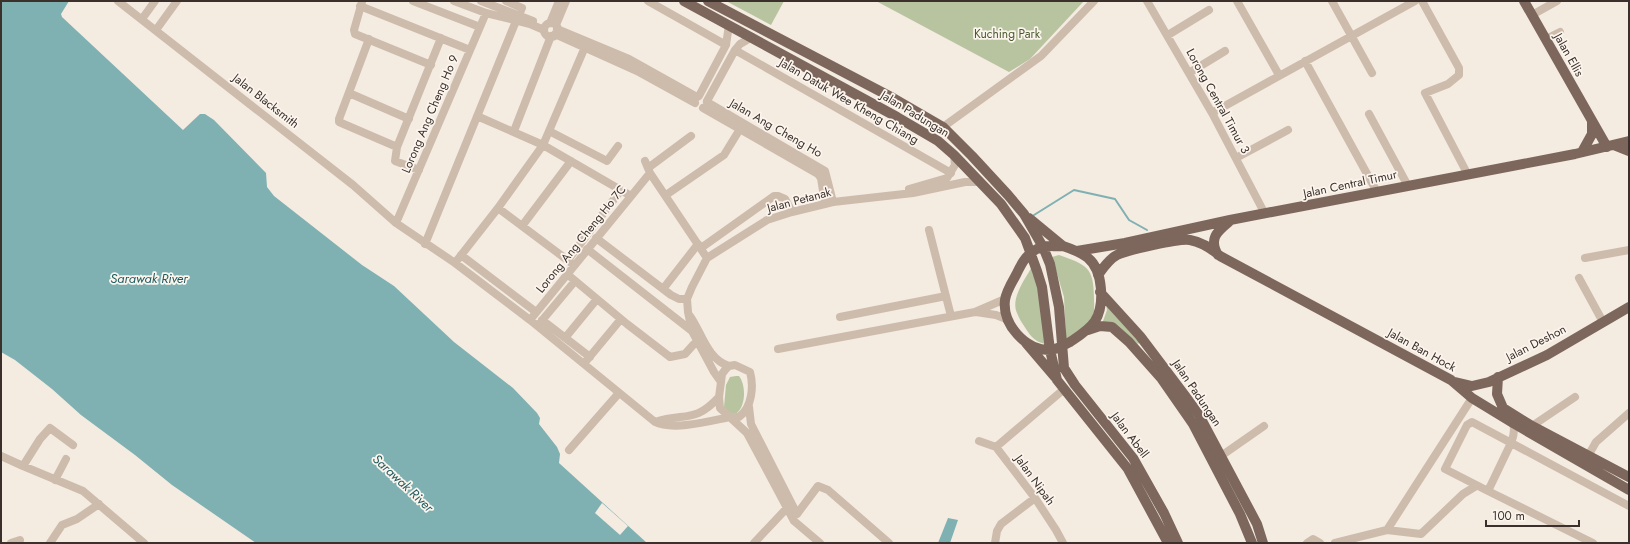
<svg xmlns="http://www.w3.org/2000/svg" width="1630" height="544" font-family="Jost,sans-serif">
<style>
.green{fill:#b8c4a0}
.water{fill:#7fb0b2}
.pier{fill:#f4ebe1}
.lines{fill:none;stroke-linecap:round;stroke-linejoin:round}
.stream{stroke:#7fb0b2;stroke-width:2}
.minor{stroke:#cdbbac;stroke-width:8}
.major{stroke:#7d675c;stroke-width:10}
.labels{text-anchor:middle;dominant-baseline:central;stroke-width:3.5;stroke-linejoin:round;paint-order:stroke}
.park-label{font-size:12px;fill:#4a5a2e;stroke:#fbf5ee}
.street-label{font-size:12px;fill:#3b302b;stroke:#fbf5ee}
.water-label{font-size:13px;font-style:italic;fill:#1f5a5e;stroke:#fbf5ee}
</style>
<rect width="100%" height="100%" fill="#f4ebe1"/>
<path class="green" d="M 726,1 L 784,1 L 771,25 Z
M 876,1 L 1084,1 L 1030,59 L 1009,72 Z
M 1059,255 C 1087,265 1094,267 1094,299 C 1094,305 1095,313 1092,318 C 1087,327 1075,334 1066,340 L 1064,297 L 1052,257 Z
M 1033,265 L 1038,277 L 1045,344 C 1036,342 1031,337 1026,329 C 1023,324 1019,319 1017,313 C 1010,298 1026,278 1033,265 Z
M 1106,305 L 1140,342 L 1138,344 L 1118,327 L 1102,324 L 1107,310 Z
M 736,376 L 739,376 C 746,385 746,405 737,413 L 732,415 L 724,407 L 726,385 L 730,377 Z"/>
<path class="water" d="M 1,1 L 69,1 L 61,14 L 62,17 L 183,130 L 200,114 L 205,114 L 214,120 L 266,173 L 267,187 L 274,196 L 362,265 L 394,286 L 454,342 L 513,388 L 537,413 L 540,418 L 539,424 L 557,447 L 560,454 L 559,463 L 647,543 L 256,543 L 172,485 L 135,455 L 81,415 L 52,389 L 15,360 L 1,352 Z
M 948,518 L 958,520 L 950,543 L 938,543 Z"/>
<path class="pier" d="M 602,503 L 628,526 L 620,535 L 595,513 Z"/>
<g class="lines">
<path class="stream" d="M 1034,215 L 1074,190 L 1115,199 L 1129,220 L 1147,230"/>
<path class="minor" d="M 118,1 L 353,185 L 396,223 L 455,263 L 530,320 L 655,422 C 673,431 710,421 730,417 L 739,417 C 752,408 754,386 750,372 L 735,365 L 729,366 L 725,370 L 722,374 L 721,382 L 719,397 L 720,408 L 747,433 L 794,521 L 820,543
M 413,1 L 480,27
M 454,1 L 486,13 L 530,24 L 544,30
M 481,1 L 533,21
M 506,1 L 522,8 L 519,15
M 648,1 L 726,45
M 1147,1 L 1212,113 L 1265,214
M 1237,1 L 1279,75
M 1332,1 L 1372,73
M 1422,1 L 1459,68 L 1459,75 L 1448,84 L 1425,93 L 1468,175
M 362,2 L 354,30 L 355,34 L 431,65
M 360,6 L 470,50
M 1532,15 L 1557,1
M 142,19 L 155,1
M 550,23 L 559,1
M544 30a7 7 0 1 1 14 0a7 7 0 1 1-14 0Z
M 556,25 L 566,1
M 557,29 L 629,59 L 697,97
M 156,30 L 177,1
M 555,34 L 637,71 L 695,103
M 1168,35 L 1209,10
M 369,39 L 339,119 L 339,122 L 397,147
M 1546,39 L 1560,32
M 735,50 L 951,173
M 1305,61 L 1377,192
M 1189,73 L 1225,51
M 349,93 L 409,119
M 699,96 L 726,45 L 729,25
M 707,101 L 735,50 L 740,44 L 752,37
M 707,102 L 825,171 L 833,202
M 703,108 L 818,174 L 821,178 L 825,203
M 1212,113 L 1415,1
M 1369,114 L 1408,186
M 477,116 L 543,145 L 631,196
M 943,127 L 1041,56 L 1094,1
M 514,131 L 551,36
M 549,131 L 607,161 L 618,146
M 1236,158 L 1288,130
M 645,161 L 650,173 L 707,258
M 648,168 L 691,136
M 419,170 L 395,161 L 397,147 L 441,38
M 909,189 L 947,178 L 955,165 L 954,155
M 666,195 L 724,155 L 740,129
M 498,208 L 574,265
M 396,223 L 486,13
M 522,226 L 571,161
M 929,230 L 951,316
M 596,238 L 671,295 L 679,299 L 687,299
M 425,244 L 516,21
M 701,248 L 774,196 L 778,196 L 785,199 L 792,212
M 587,249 L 692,331
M 461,255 L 536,312
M 1585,258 L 1629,250
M 568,260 L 621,190
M 455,263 L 498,208 L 543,145 L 585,47
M 567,274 L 627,324 L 670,357 L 685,354 L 694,344 L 698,342
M 1579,278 L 1603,322
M 663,289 L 698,244
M 976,312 L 996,315 L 1006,319
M 690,316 C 702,333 707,359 729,366
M 840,317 L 946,296
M 530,320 L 650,173
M 542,320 L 590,357
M 539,324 L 575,281
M 565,338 L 597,299
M 778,349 L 975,312 L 1005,299
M 587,360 L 621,319
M 721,382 L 714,372 L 692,331 L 688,312 L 687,299 L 692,287 L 707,258 L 767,220 L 792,212 L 833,202 L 913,193 L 965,182 L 979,182
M 749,407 L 751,424 L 797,514
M 655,422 C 685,412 694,424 719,397
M 1513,423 C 1515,430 1514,436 1511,443 L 1488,491 L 1445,469 L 1467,425 L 1472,422 C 1524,450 1577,478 1629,506
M 1532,426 L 1575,397
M 979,441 L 996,447 L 1035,498 L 1056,530 L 1063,543
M 996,447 L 1063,390
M 569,450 L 619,393
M 1,456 L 23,466 L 83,491 L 144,543
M 1221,456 L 1264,426
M 1588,456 L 1596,442 L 1629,413
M 23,466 L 40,439 L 50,428 L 73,445
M 55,480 L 66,459
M 1488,491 L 1593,543
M 797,514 L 818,486 L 828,490 L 889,543
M 1387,530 L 1472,398
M 11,543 L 20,540
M 50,543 L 62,525 L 77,519 L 99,504
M 754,543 L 787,508
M 995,543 L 997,531 L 1001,524 L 1035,498
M 1307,543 L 1313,539 L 1320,543
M 1335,543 L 1387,530 L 1421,534 L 1463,494 L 1476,486"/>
<path class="major" d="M 684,1 L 897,117 L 938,141 L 954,155 L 1001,204 L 1025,238 L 1037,271 L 1042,287 L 1050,350 L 1057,380 L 1128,469 L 1168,543
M 708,1 L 893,98 L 943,127 L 972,156 L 1008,195 L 1024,214 L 1043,247 L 1050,264 L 1059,307 L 1064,368 L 1075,385 L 1133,458 L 1164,513 L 1178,543
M 1524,1 L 1607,147
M 1614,145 L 1629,151
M 1582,152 L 1592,134 L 1592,121
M 1029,218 L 1063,246
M 1063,246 C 1072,249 1081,252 1088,258 C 1103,270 1105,305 1095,321 C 1089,330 1079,336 1070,342 C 1064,345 1057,350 1050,350 C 1025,350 1002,324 1005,300 C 1006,292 1012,282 1016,275 C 1022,262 1028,251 1042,247 C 1048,245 1057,247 1063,246 Z
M 1077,251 L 1125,243 L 1230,220 L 1575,154 L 1629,141
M 1218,255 C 1208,238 1218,231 1230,221
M 1098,275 C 1103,268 1109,259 1117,255 C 1128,250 1180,238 1190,240 C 1201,242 1212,249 1220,256 L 1451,380 L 1472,398 L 1513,423 L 1629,490
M 1100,292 L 1140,336 L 1186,397 L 1199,415 L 1257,524 L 1263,543
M 1088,330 L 1100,326 L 1112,327 L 1129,342 L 1161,378 L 1193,424 L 1240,514 L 1252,543
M 1026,343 L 1055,377
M 1498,377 L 1497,394 L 1503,408 L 1532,426 L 1629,477
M 1455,382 L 1472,386 L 1489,382 L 1547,355 L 1629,307"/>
</g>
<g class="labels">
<g class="park-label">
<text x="1007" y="34">Kuching Park</text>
</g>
<g class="street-label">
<text transform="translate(1569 55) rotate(61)">Jalan Ellis</text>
<text transform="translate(266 101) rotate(38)">Jalan Blacksmith</text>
<text transform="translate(849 101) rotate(30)">Jalan Datuk Wee Kheng Chiang</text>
<text transform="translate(1218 101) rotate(61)">Lorong Central Timur 3</text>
<text transform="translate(430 114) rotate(-67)">Lorong Ang Cheng Ho 9</text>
<text transform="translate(915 114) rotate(31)">Jalan Padungan</text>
<text transform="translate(776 128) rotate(30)">Jalan Ang Cheng Ho</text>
<text transform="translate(1350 184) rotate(-12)">Jalan Central Timur</text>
<text transform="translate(799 200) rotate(-15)">Jalan Petanak</text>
<text transform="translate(581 239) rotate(-51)">Lorong Ang Cheng Ho 7C</text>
<text transform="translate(1536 343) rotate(-27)">Jalan Deshon</text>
<text transform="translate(1422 350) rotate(29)">Jalan Ban Hock</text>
<text transform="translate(1197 393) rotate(56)">Jalan Padungan</text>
<text transform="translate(1130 435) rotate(53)">Jalan Abell</text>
<text transform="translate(1035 480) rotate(54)">Jalan Nipah</text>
</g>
<g class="water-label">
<text x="149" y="278">Sarawak River</text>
<text transform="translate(403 483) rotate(43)">Sarawak River</text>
</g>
</g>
<rect width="1630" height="544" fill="none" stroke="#3b302b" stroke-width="4"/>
<path d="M1486 520v6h93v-6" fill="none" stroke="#3b302b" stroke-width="2"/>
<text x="1492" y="520" font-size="12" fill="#3b302b" stroke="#fbf5ee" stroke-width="3" paint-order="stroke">100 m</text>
</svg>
